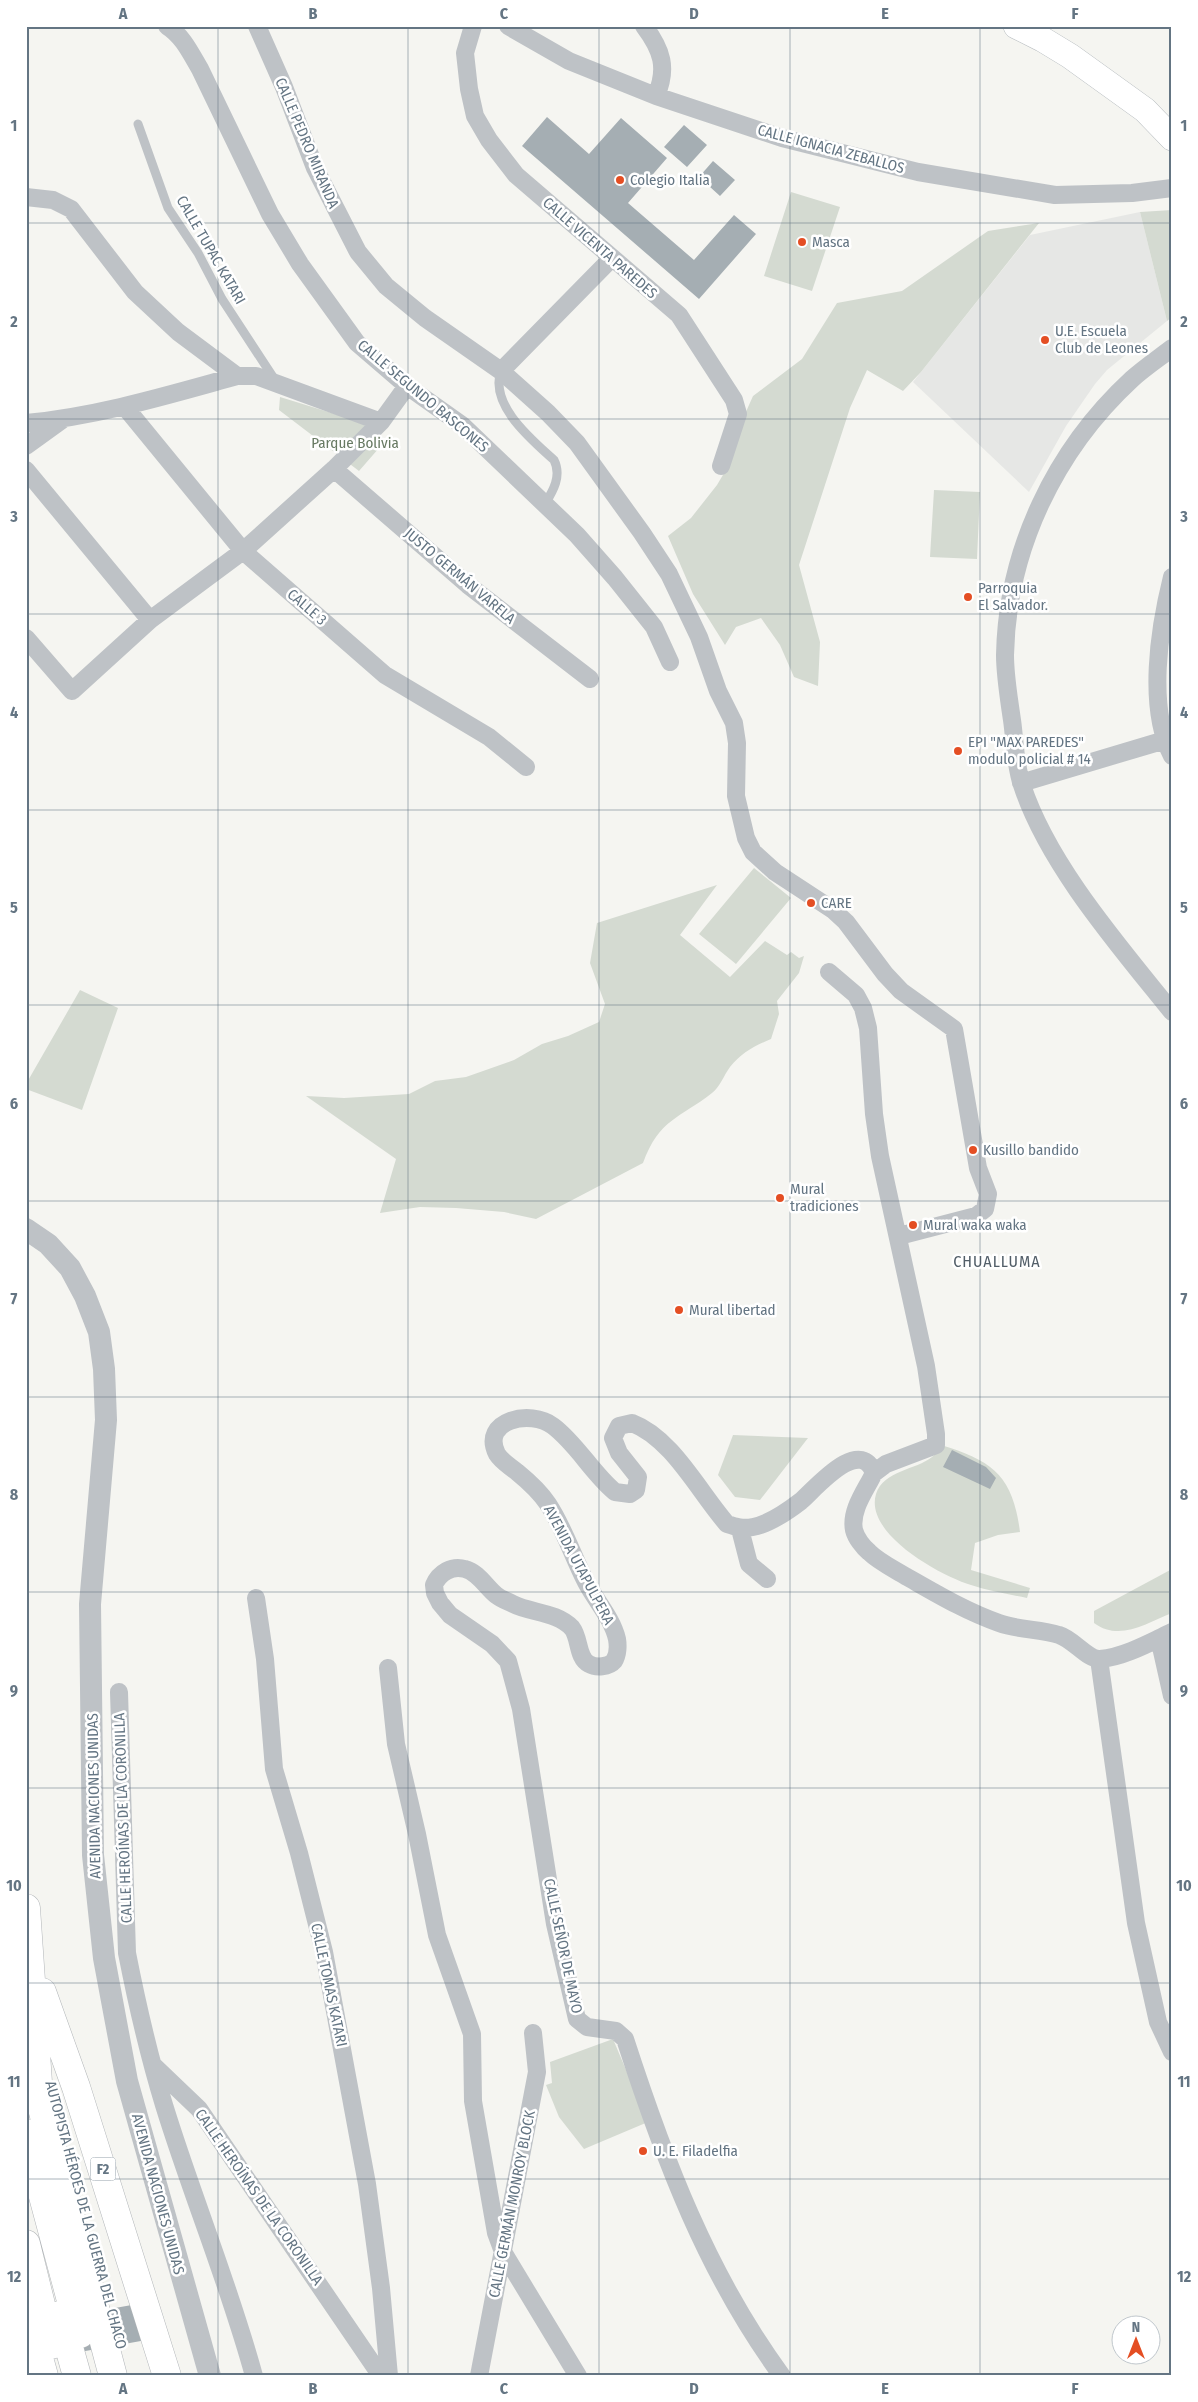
<svg xmlns="http://www.w3.org/2000/svg" width="1198" height="2402" font-family="'Fira Sans Condensed',sans-serif">
<style>
.built{fill:#e6e7e5}
.green{fill:#d4dad1}
.building{fill:#a5aeb3}
.lines{fill:none;stroke-linecap:round;stroke-linejoin:round}
.secondary-casing{stroke:#b0b6ba;stroke-width:26}
.motorway-casing{stroke:#b1b5b8;stroke-width:29}
.service{stroke:#bec2c6;stroke-width:9}
.minor{stroke:#bec2c6;stroke-width:18}
.tertiary{stroke:#bec2c6;stroke-width:22}
.secondary{stroke:#fff;stroke-width:25}
.motorway{stroke:#fff;stroke-width:28}
.grid{fill:none;stroke:#647583;stroke-width:1;stroke-opacity:0.55}
.poi-dot{fill:#e44e23;stroke:#fff;stroke-width:2}
.labels{text-anchor:middle;dominant-baseline:central;stroke-width:5;stroke-linejoin:round;paint-order:stroke}
.shield{fill:#fff;stroke:#929ea8;stroke-width:1}
.shield-label{font-size:14px;font-weight:bold;fill:#647583}
.street-label{font-size:15px;fill:#647583;stroke:#fff}
.poi-label{font-size:15px;fill:#647583;stroke:#fff;text-anchor:start}
.park-label{font-size:15px;fill:#687a63;stroke:#fff}
.neighbourhood-label{font-size:16px;letter-spacing:1px;fill:#525e68;stroke:#fff}
.neatline{fill:none;stroke:#647583;stroke-width:2}
.grid-label{font-size:16px;text-anchor:middle;font-weight:bold;fill:#647583}
</style>
<rect width="100%" height="100%" fill="#f5f5f1"/>
<path class="built" d="M 1140,212 L 1167,321 L 1107,370 L 1095,384 L 1066,426 L 1029,492 L 913,382 L 1030,235 Z"/>
<path class="green" d="M 791,192 L 840,207 L 812,291 L 764,276 Z
M 1172,210 L 1172,317 L 1167,321 L 1140,212 Z
M 1039,223 L 921,372 L 903,391 L 867,370 L 850,408 L 799,565 L 820,642 L 818,686 L 794,677 L 780,645 L 761,618 L 736,627 L 725,645 L 693,594 L 668,536 L 691,518 L 717,485 L 730,463 L 733,441 L 753,396 L 802,359 L 837,303 L 902,291 L 988,231 Z
M 280,397 L 361,422 L 386,440 L 359,471 L 279,410 Z
M 934,490 L 980,492 L 977,559 L 930,557 Z
M 754,868 L 791,898 L 736,964 L 699,934 Z
M 717,885 L 680,935 L 730,977 L 765,941 L 787,955 L 791,952 L 799,958 L 804,956 L 799,973 L 777,1001 L 779,1014 L 771,1039 C 754,1046 741,1053 730,1067 C 724,1075 720,1087 712,1093 C 680,1118 659,1119 643,1163 L 536,1219 L 504,1212 L 456,1208 L 420,1207 L 380,1213 L 396,1159 L 306,1096 L 344,1098 L 409,1094 L 435,1081 L 466,1077 L 514,1060 L 542,1044 L 568,1036 L 599,1022 L 605,1004 L 590,963 L 597,923 Z
M 80,990 L 118,1008 L 82,1110 L 26,1089 L 26,1084 Z
M 733,1435 L 808,1438 L 760,1500 L 735,1497 L 718,1475 Z
M 941,1445 C 994,1461 1013,1477 1020,1532 L 998,1535 L 975,1543 L 971,1570 L 1030,1588 L 1027,1598 C 1008,1594 989,1591 971,1585 C 941,1576 864,1534 876,1494 C 884,1470 916,1470 932,1457 C 936,1454 939,1448 941,1445 Z
M 1172,1569 L 1172,1613 C 1146,1623 1120,1642 1094,1623 L 1094,1611 Z
M 613,2039 L 648,2122 L 584,2149 L 559,2117 L 546,2085 L 552,2083 L 550,2062 Z"/>
<path class="building" d="M 547,117 L 589,154 L 621,118 L 667,158 L 628,203 L 694,260 L 734,215 L 756,234 L 699,299 L 522,146 Z
M 684,125 L 707,145 L 687,167 L 664,147 Z
M 713,161 L 735,180 L 720,196 L 699,177 Z
M 952,1450 L 986,1467 L 996,1478 L 990,1489 L 943,1467 Z
M 154,2301 L 163,2337 L 30,2361 L 26,2324 Z"/>
<g class="lines">
<defs>
<path id="secondary" d="M 1016,26 L 1042,39 L 1070,56 L 1145,110 L 1172,138"/>
<path id="motorway" d="M 26,1908 L 39,2097 L 113,2376
M 42,1992 L 76,2087 L 167,2376
M 26,2133 L 80,2334
M 26,2244 L 51,2345
M 60,2315 L 77,2376
M 29,2322 L 44,2376"/>
</defs>
<use href="#secondary" class="secondary-casing"/>
<use href="#motorway" class="motorway-casing"/>
<path class="service" d="M 138,124 L 168,208 L 198,253 L 222,299 L 275,380
M 501,371 C 489,405 532,440 554,460 C 562,476 553,491 545,504"/>
<path class="minor" d="M 167,26 C 183,36 191,54 200,69 L 270,214 L 300,264 L 357,343 L 407,386 L 462,425 L 577,535 L 615,578 L 654,627 L 670,662
M 257,26 L 284,87 L 315,168 L 358,252 L 386,286 L 425,318 L 501,371 L 548,413 L 577,443 L 642,533 L 669,574 L 699,637 L 718,691 L 734,723 L 737,743 L 736,796 L 746,838 L 753,852 L 775,872 L 833,910 L 846,922 L 885,974 L 901,991 L 954,1029 L 978,1168 L 988,1194 L 985,1209 L 976,1216 L 899,1236
M 473,26 L 465,53 L 469,89 L 475,116 L 489,140 L 516,175 L 679,315 L 734,400 L 738,414 L 721,466
M 508,26 L 569,61 L 656,96 L 782,138 L 918,172 L 1055,195 L 1132,193 L 1172,188
M 644,26 C 662,50 668,68 656,96
M 26,197 L 53,200 L 71,209 L 135,292 L 178,332 L 237,376
M 1172,348 C 1159,358 1144,368 1132,379 C 1055,450 1007,550 1005,655 C 1005,676 1009,699 1012,720 C 1015,741 1015,765 1022,785 C 1048,865 1120,947 1172,1012
M 501,371 L 612,258
M 125,407 L 243,551 L 385,675 L 489,737 L 526,767
M 26,423 C 99,416 168,395 237,376 L 256,376 L 381,422
M 26,446 L 62,420
M 334,469 L 468,585 L 590,679
M 26,470 L 150,620
M 1172,577 C 1159,629 1147,707 1172,756
M 26,638 L 72,691 L 150,620 L 243,551 L 334,469 L 381,422 L 407,386
M 1021,783 L 1172,738
M 829,972 L 856,995 L 863,1008 L 868,1028 L 874,1114 L 880,1156 L 926,1366 L 936,1434 L 936,1445 L 886,1464 L 874,1473
M 740,1529 L 749,1564 L 767,1579
M 256,1598 L 265,1659 L 274,1769 L 299,1853 L 324,1952 L 367,2184 L 381,2288 L 389,2376
M 1159,1638 L 1172,1696
M 1099,1659 L 1136,1923 L 1158,2022 L 1172,2052
M 388,1668 L 396,1744 L 417,1834 L 437,1935 L 472,2034 L 473,2101 L 496,2233 L 503,2252 L 578,2376
M 119,1692 L 127,1953 C 137,2004 149,2056 164,2105 C 192,2196 229,2284 254,2376
M 154,2066 L 199,2109 L 381,2376
M 479,2376 L 537,2072 L 533,2033
M 782,2376 C 707,2274 664,2159 625,2039 L 616,2031 L 587,2027 L 577,2019 L 555,1924 L 521,1709 L 508,1661 L 492,1644 L 450,1615 L 440,1603 L 435,1593 L 434,1585 C 439,1573 452,1565 465,1569 C 478,1572 486,1587 496,1595 C 501,1599 507,1601 513,1604 C 531,1613 557,1612 572,1628 C 580,1638 577,1658 589,1664 C 596,1668 609,1667 614,1661 C 618,1655 618,1645 617,1639 C 612,1618 596,1601 586,1582 C 573,1557 564,1528 548,1504 C 540,1492 528,1481 517,1472 C 510,1466 502,1462 497,1454 C 480,1420 531,1409 553,1426 C 577,1444 592,1473 615,1492 L 630,1494 L 636,1490 L 638,1477 L 619,1453 L 613,1438 L 619,1426 L 632,1423 C 672,1438 699,1492 727,1524 C 736,1527 743,1529 753,1527 C 770,1524 788,1511 801,1501 C 815,1489 860,1435 874,1473 C 866,1490 850,1510 854,1530 C 856,1538 863,1547 869,1552 C 879,1562 894,1569 907,1577 C 937,1594 967,1612 999,1623 C 1018,1630 1040,1629 1059,1635 C 1073,1639 1088,1660 1100,1659 C 1124,1657 1151,1642 1172,1632"/>
<path class="tertiary" d="M 26,1229 L 48,1244 L 70,1268 L 85,1296 L 99,1332 L 104,1369 L 106,1420 L 90,1604 L 93,1855 L 104,1958 L 127,2081 L 210,2376"/>
<use href="#secondary" class="secondary"/>
<use href="#motorway" class="motorway"/>
</g>
<path class="grid" d="M 218,26 L 218,2376M 408,26 L 408,2376M 599,26 L 599,2376M 790,26 L 790,2376M 980,26 L 980,2376M 26,223 L 1172,223M 26,419 L 1172,419M 26,614 L 1172,614M 26,810 L 1172,810M 26,1005 L 1172,1005M 26,1201 L 1172,1201M 26,1397 L 1172,1397M 26,1592 L 1172,1592M 26,1788 L 1172,1788M 26,1983 L 1172,1983M 26,2179 L 1172,2179"/>
<g class="poi-dot">
<circle cx="620" cy="180" r="5"/>
<circle cx="802" cy="242" r="5"/>
<circle cx="1045" cy="340" r="5"/>
<circle cx="968" cy="597" r="5"/>
<circle cx="958" cy="751" r="5"/>
<circle cx="811" cy="903" r="5"/>
<circle cx="973" cy="1150" r="5"/>
<circle cx="780" cy="1198" r="5"/>
<circle cx="913" cy="1225" r="5"/>
<circle cx="679" cy="1310" r="5"/>
<circle cx="643" cy="2151" r="5"/>
</g>
<g class="labels">
<rect class="shield" x="90.5" y="2157.5" width="25" height="23" rx="4"/>
<g class="shield-label">
<text x="103" y="2169">F2</text>
</g>
<g class="street-label">
<text transform="translate(307 143) rotate(67)">CALLE PEDRO MIRANDA</text>
<text transform="translate(831 149) rotate(15)">CALLE IGNACIA ZEBALLOS</text>
<text transform="translate(600 248) rotate(41)">CALLE VICENTA PAREDES</text>
<text transform="translate(211 250) rotate(60)">CALLE TUPAC KATARI</text>
<text transform="translate(423 396) rotate(40)">CALLE SEGUNDO BASCONES</text>
<text transform="translate(460 576) rotate(40)">JUSTO GERMÁN VARELA</text>
<text transform="translate(307 607) rotate(41)">CALLE 3</text>
<text transform="translate(579 1565) rotate(62)">AVENIDA UTAPULPERA</text>
<text transform="translate(94 1796) rotate(-91)">AVENIDA NACIONES UNIDAS</text>
<text transform="translate(123 1818) rotate(-92)">CALLE HEROÍNAS DE LA CORONILLA</text>
<text transform="translate(563 1946) rotate(78)">CALLE SEÑOR DE MAYO</text>
<text transform="translate(329 1985) rotate(78)">CALLE TOMAS KATARI</text>
<text transform="translate(158 2194) rotate(75)">AVENIDA NACIONES UNIDAS</text>
<text transform="translate(259 2197) rotate(55)">CALLE HEROÍNAS DE LA CORONILLA</text>
<text transform="translate(512 2204) rotate(-79)">CALLE GERMÁN MONROY BLOCK</text>
<text transform="translate(86 2215) rotate(75)">AUTOPISTA HÉROES DE LA GUERRA DEL CHACO</text>
</g>
<g class="poi-label">
<text x="630" y="180">Colegio Italia</text>
<text x="812" y="242">Masca</text>
<text x="1055" y="331">U.E. Escuela<tspan x="1055" dy="17">Club de Leones</tspan></text>
<text x="978" y="588">Parroquia<tspan x="978" dy="17">El Salvador.</tspan></text>
<text x="968" y="742">EPI "MAX PAREDES"<tspan x="968" dy="17">modulo policial # 14</tspan></text>
<text x="821" y="903">CARE</text>
<text x="983" y="1150">Kusillo bandido</text>
<text x="790" y="1189">Mural<tspan x="790" dy="17">tradiciones</tspan></text>
<text x="923" y="1225">Mural waka waka</text>
<text x="689" y="1310">Mural libertad</text>
<text x="653" y="2151">U. E. Filadelfia</text>
</g>
<g class="park-label">
<text x="355" y="443">Parque Bolivia</text>
</g>
<g class="neighbourhood-label">
<text x="997" y="1261">CHUALLUMA</text>
</g>
</g>
<rect width="1198" height="2402" fill="none" stroke="#ffffff" stroke-width="55"/>
<g transform="translate(1136 2340)"><circle r="24" fill="#ffffff" stroke="#c1c8cd"/>
<path d="M0-4L9 19L0 12L-9 19Z" fill="#e44e23"/>
<text y="-8" font-size="14" font-weight="bold" text-anchor="middle" fill="#647583">N</text>
</g>
<rect x="28" y="28" width="1142" height="2346" class="neatline"/>
<g class="grid-label">
<text x="123" y="19">A</text>
<text x="313" y="19">B</text>
<text x="504" y="19">C</text>
<text x="694" y="19">D</text>
<text x="885" y="19">E</text>
<text x="1075" y="19">F</text>
<text x="14" y="131">1</text>
<text x="1184" y="131">1</text>
<text x="14" y="327">2</text>
<text x="1184" y="327">2</text>
<text x="14" y="522">3</text>
<text x="1184" y="522">3</text>
<text x="14" y="718">4</text>
<text x="1184" y="718">4</text>
<text x="14" y="913">5</text>
<text x="1184" y="913">5</text>
<text x="14" y="1109">6</text>
<text x="1184" y="1109">6</text>
<text x="14" y="1304">7</text>
<text x="1184" y="1304">7</text>
<text x="14" y="1500">8</text>
<text x="1184" y="1500">8</text>
<text x="14" y="1696">9</text>
<text x="1184" y="1696">9</text>
<text x="14" y="1891">10</text>
<text x="1184" y="1891">10</text>
<text x="14" y="2087">11</text>
<text x="1184" y="2087">11</text>
<text x="14" y="2282">12</text>
<text x="1184" y="2282">12</text>
<text x="123" y="2394">A</text>
<text x="313" y="2394">B</text>
<text x="504" y="2394">C</text>
<text x="694" y="2394">D</text>
<text x="885" y="2394">E</text>
<text x="1075" y="2394">F</text>
</g>
</svg>
